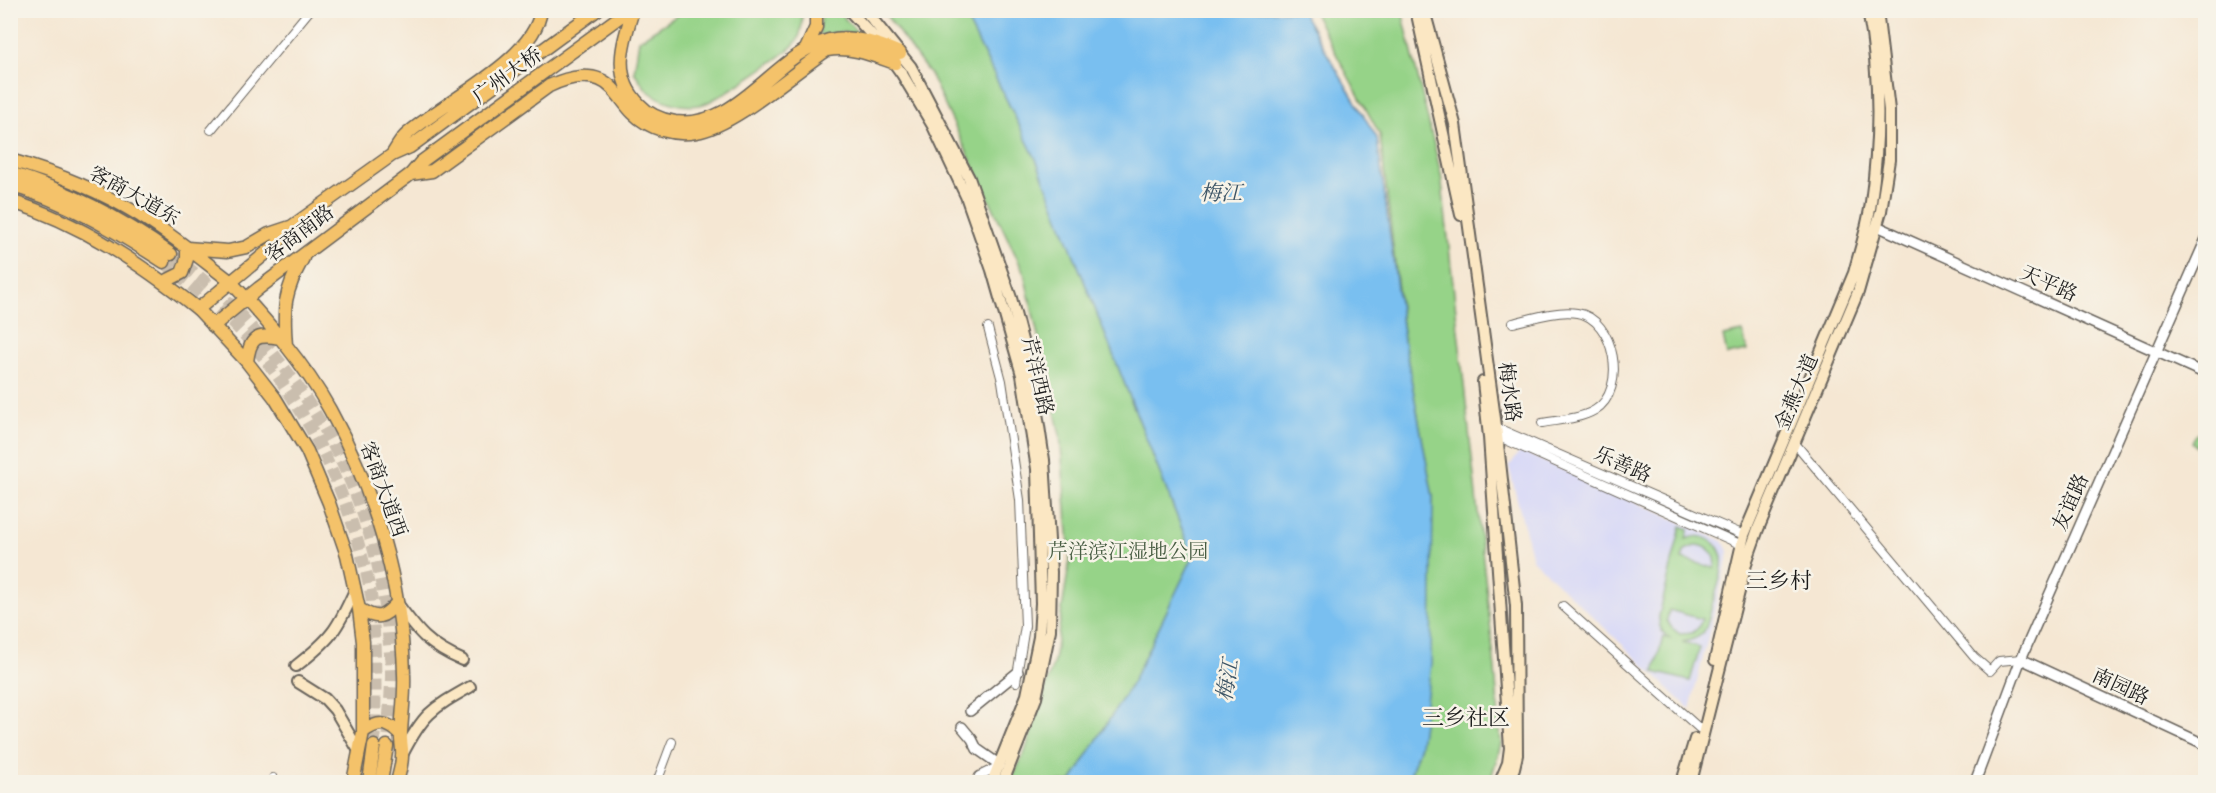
<svg xmlns="http://www.w3.org/2000/svg" width="2216" height="793" font-family="'Libre Caslon Text','Noto Serif SC',serif">
<style>
.built{fill:#d6d7f8}
.green{fill:#96d388;stroke:#597852;stroke-width:1.5;fill-rule:evenodd}
.water{fill:#79bff0;stroke:#4a6e86;stroke-width:1.5}
.lines{fill:none;stroke-linecap:round;stroke-linejoin:round}
.primary-tunnel{stroke:#cabeae;stroke-width:12;stroke-dasharray:12 6;stroke-linecap:butt}
.minor-casing{stroke:#68635c;stroke-width:10}
.tertiary-casing{stroke:#68635c;stroke-width:12}
.secondary-casing{stroke:#68635c;stroke-width:14}
.primary-casing{stroke:#68635c;stroke-width:15}
.trunk-casing{stroke:#68635c;stroke-width:15}
.minor{stroke:#fff;stroke-width:8}
.tertiary{stroke:#fff;stroke-width:9}
.secondary{stroke:#fbe7c3;stroke-width:10}
.primary{stroke:#f4c26a;stroke-width:12}
.trunk{stroke:#f4c26a;stroke-width:12}
.labels{text-anchor:middle;dominant-baseline:central;stroke-width:5;stroke-linejoin:round;paint-order:stroke}
.street-label{font-size:20px;fill:#1c1c1c;stroke:#f7f3e8}
.park-label{font-size:20px;fill:#475c42;stroke:#f7f3e8}
.water-label{font-size:21px;font-style:italic;fill:#3d5566;stroke:#f7f3e8}
.quarter-label{font-size:22px;fill:#1c1c1c;stroke:#f7f3e8}
</style>
<rect width="100%" height="100%" fill="#f7f3e8"/>
<filter id="ink" filterUnits="userSpaceOnUse"><feTurbulence type="fractalNoise" baseFrequency=".0167" numOctaves="2"/><feDisplacementMap in="SourceGraphic" scale="12" xChannelSelector="R" yChannelSelector="G"/><feConvolveMatrix kernelMatrix="1 2 1 2 8 2 1 2 1" color-interpolation-filters="sRGB"/></filter>
<filter id="wash" filterUnits="userSpaceOnUse"><feTurbulence type="fractalNoise" baseFrequency=".008" numOctaves="4" result="noise"/><feDisplacementMap in="SourceGraphic" scale="24" xChannelSelector="R" yChannelSelector="G"/><feGaussianBlur stdDeviation="1.35" result="paint"/><feColorMatrix in="noise" values="0 0 0 0 0 0 0 0 0 0 0 0 0 0 0 0 0 1.4 0 .05"/><feComposite in="paint" operator="in"/></filter>
<g filter="url(#wash)">
<rect width="100%" height="100%" fill="#f5e7d3"/>
<path class="built" d="M 1520,451 L 1723,541 L 1729,553 L 1690,709 L 1532,559 L 1509,467 Z"/>
<path class="green" d="M 822,10 L 838,11 L 859,34 L 841,32 L 819,35 Z
M 684,11 L 801,11 C 803,19 802,34 796,42 C 788,54 713,103 700,105 C 683,108 662,102 648,91 C 643,86 639,78 634,72 L 639,40 Z
M 883,11 L 960,11 L 968,22 L 1036,159 L 1193,557 L 1132,683 L 1071,782 L 1010,782 L 1025,752 L 1054,661 L 1070,558 L 1060,435 L 1024,273 L 931,76 Z
M 1313,11 L 1402,11 L 1441,174 L 1495,669 L 1501,744 L 1490,782 L 1408,782 L 1420,745 L 1433,497 L 1404,341 L 1380,135 Z
M 1743,332 L 1747,351 L 1727,355 L 1723,336 Z
M 2201,432 L 2205,434 L 2205,452 L 2201,451 L 2192,442 L 2196,434 Z
M 1681,526 L 1689,529 L 1686,539 C 1694,536 1700,535 1708,539 C 1733,552 1719,581 1713,602 C 1710,611 1709,625 1703,633 C 1697,639 1690,641 1682,642 L 1700,647 L 1690,681 L 1654,672 L 1663,637 L 1671,639 C 1661,633 1659,627 1659,616 ZM 1697,545 C 1709,546 1718,556 1715,568 L 1682,559 L 1685,550 ZM 1669,610 L 1702,619 L 1698,628 L 1692,633 L 1680,634 L 1672,628 L 1667,621 Z"/>
<path class="water" d="M 960,11 L 1302,11 L 1377,138 L 1404,341 L 1433,497 L 1431,664 L 1420,745 L 1408,782 L 1071,782 L 1132,683 L 1193,557 L 1036,159 L 968,22 Z"/>
</g>
<g filter="url(#ink)">
<g class="lines">
<path class="primary-tunnel" d="M 171,254 C 191,270 212,286 230,304 C 318,395 377,505 388,633 C 389,646 391,660 391,673 C 391,698 388,722 387,746
M 164,262 C 192,287 223,311 248,339 C 311,411 353,502 371,595 C 373,607 373,620 374,632 C 376,670 376,707 374,746"/>
<defs>
<path id="minor" d="M 211,130 L 310,10
M 1513,323 C 1533,318 1557,310 1577,313 C 1615,318 1628,390 1595,410 C 1580,419 1559,420 1542,423
M 988,328 L 1002,381 L 1020,500 L 1025,626 L 1016,682
M 1493,426 L 1744,535
M 1494,436 L 1497,436 L 1742,545
M 1794,442 L 1974,657 L 1990,671 L 1999,661 L 2021,659
M 1563,606 L 1699,728
M 273,778 L 275,782
M 657,782 L 672,742
M 976,782 L 979,776 L 999,766"/>
<path id="tertiary" d="M 1877,226 L 2206,374
M 2021,659 L 2206,745
M 970,711 L 1018,672
M 962,727 L 972,739 L 977,749 L 1000,765
M 1975,782 L 2021,659 L 2206,239"/>
<path id="secondary" d="M 849,10 L 882,46 L 902,74 L 933,126 L 966,196 L 992,270 L 1022,375 L 1037,469 L 1041,603 L 1039,637 L 1027,695 L 992,782
M 865,10 L 911,67 L 969,178 L 1011,298 L 1032,379 L 1044,460 L 1051,572 L 1050,630 L 1036,698 L 1003,782
M 1416,10 L 1461,215
M 1424,10 L 1455,124 L 1496,426 L 1516,606 L 1517,755 L 1514,768 L 1508,782
M 1483,382 L 1489,437 L 1510,748 L 1508,763 L 1500,782
M 397,603 C 418,632 429,646 462,660
M 1715,660 L 1744,535 L 1854,273 C 1860,250 1868,226 1871,202 C 1880,139 1880,73 1868,10
M 296,666 C 331,639 337,630 355,590
M 298,682 L 325,699 L 335,710 L 359,751
M 402,755 C 423,714 431,709 470,687
M 1682,782 L 1695,739
M 1691,782 L 1747,560 L 1758,529 L 1858,292 L 1881,211 L 1889,160 L 1889,110 L 1877,10"/>
<path id="primary" d="M 10,160 C 56,173 101,191 141,216 C 173,235 201,259 230,281
M 10,173 C 69,191 121,218 171,254
M 10,185 C 66,201 116,231 164,262
M 10,201 C 81,223 141,264 198,309
M 164,282 L 182,273 L 187,259 L 187,248
M 369,782 L 374,746
M 381,782 L 387,746"/>
<path id="trunk" d="M 633,10 C 623,43 611,76 639,104 C 648,114 662,120 675,122 C 740,129 774,54 829,40 C 853,34 878,44 900,53
M 806,49 L 816,27 L 816,10
M 392,155 C 396,149 400,141 405,136 C 440,103 535,61 541,10
M 411,174 L 432,171 L 549,86 C 568,77 595,70 612,88 C 620,96 625,105 633,113 C 649,129 674,136 696,132 C 733,127 794,72 827,50 C 852,46 872,55 895,63
M 187,248 L 228,251 L 247,247 L 269,234 L 290,227
M 230,281 C 267,321 304,363 330,410 C 374,490 402,583 404,674 C 405,694 402,713 401,733 C 400,741 403,748 402,756 C 402,765 399,774 397,782
M 213,326 L 259,288 L 411,174 L 421,162 L 629,10
M 286,345 C 283,307 284,292 303,258
M 247,362 C 250,337 256,334 280,338
M 359,609 C 378,620 382,619 397,603
M 363,732 C 378,721 388,721 401,735
M 353,782 L 363,732 L 363,642 L 359,609 L 347,555 L 329,503 L 307,451 L 275,398 L 247,362 L 198,309 L 276,245 L 291,227 L 392,155 L 410,147 L 597,10"/>
</defs>
<use href="#minor" class="minor-casing"/>
<use href="#tertiary" class="tertiary-casing"/>
<use href="#secondary" class="secondary-casing"/>
<use href="#primary" class="primary-casing"/>
<use href="#trunk" class="trunk-casing"/>
<use href="#minor" class="minor"/>
<use href="#tertiary" class="tertiary"/>
<use href="#secondary" class="secondary"/>
<use href="#primary" class="primary"/>
<use href="#trunk" class="trunk"/>
</g>
</g>
<g class="labels">
<g class="street-label">
<text transform="translate(507 75) rotate(-36)">广州大桥</text>
<text transform="translate(135 195) rotate(29)">客商大道东</text>
<text transform="translate(299 233) rotate(-37)">客商南路</text>
<text transform="translate(2049 283) rotate(24)">天平路</text>
<text transform="translate(1038 376) rotate(77)">芹洋西路</text>
<text transform="translate(1510 392) rotate(82)">梅水路</text>
<text transform="translate(1796 392) rotate(-67)">金燕大道</text>
<text transform="translate(1623 464) rotate(24)">乐善路</text>
<text transform="translate(384 489) rotate(70)">客商大道西</text>
<text transform="translate(2070 502) rotate(-66)">友谊路</text>
<text transform="translate(2121 686) rotate(25)">南园路</text>
</g>
<g class="park-label">
<text x="1128" y="551">芹洋滨江湿地公园</text>
</g>
<g class="water-label">
<text x="1221" y="192">梅江</text>
<text transform="translate(1227 680) rotate(-81)">梅江</text>
</g>
<g class="quarter-label">
<text x="1779" y="580">三乡村</text>
<text x="1466" y="717">三乡社区</text>
</g>
</g>
<rect width="2216" height="793" fill="none" stroke="#f7f3e8" stroke-width="36"/>
</svg>
